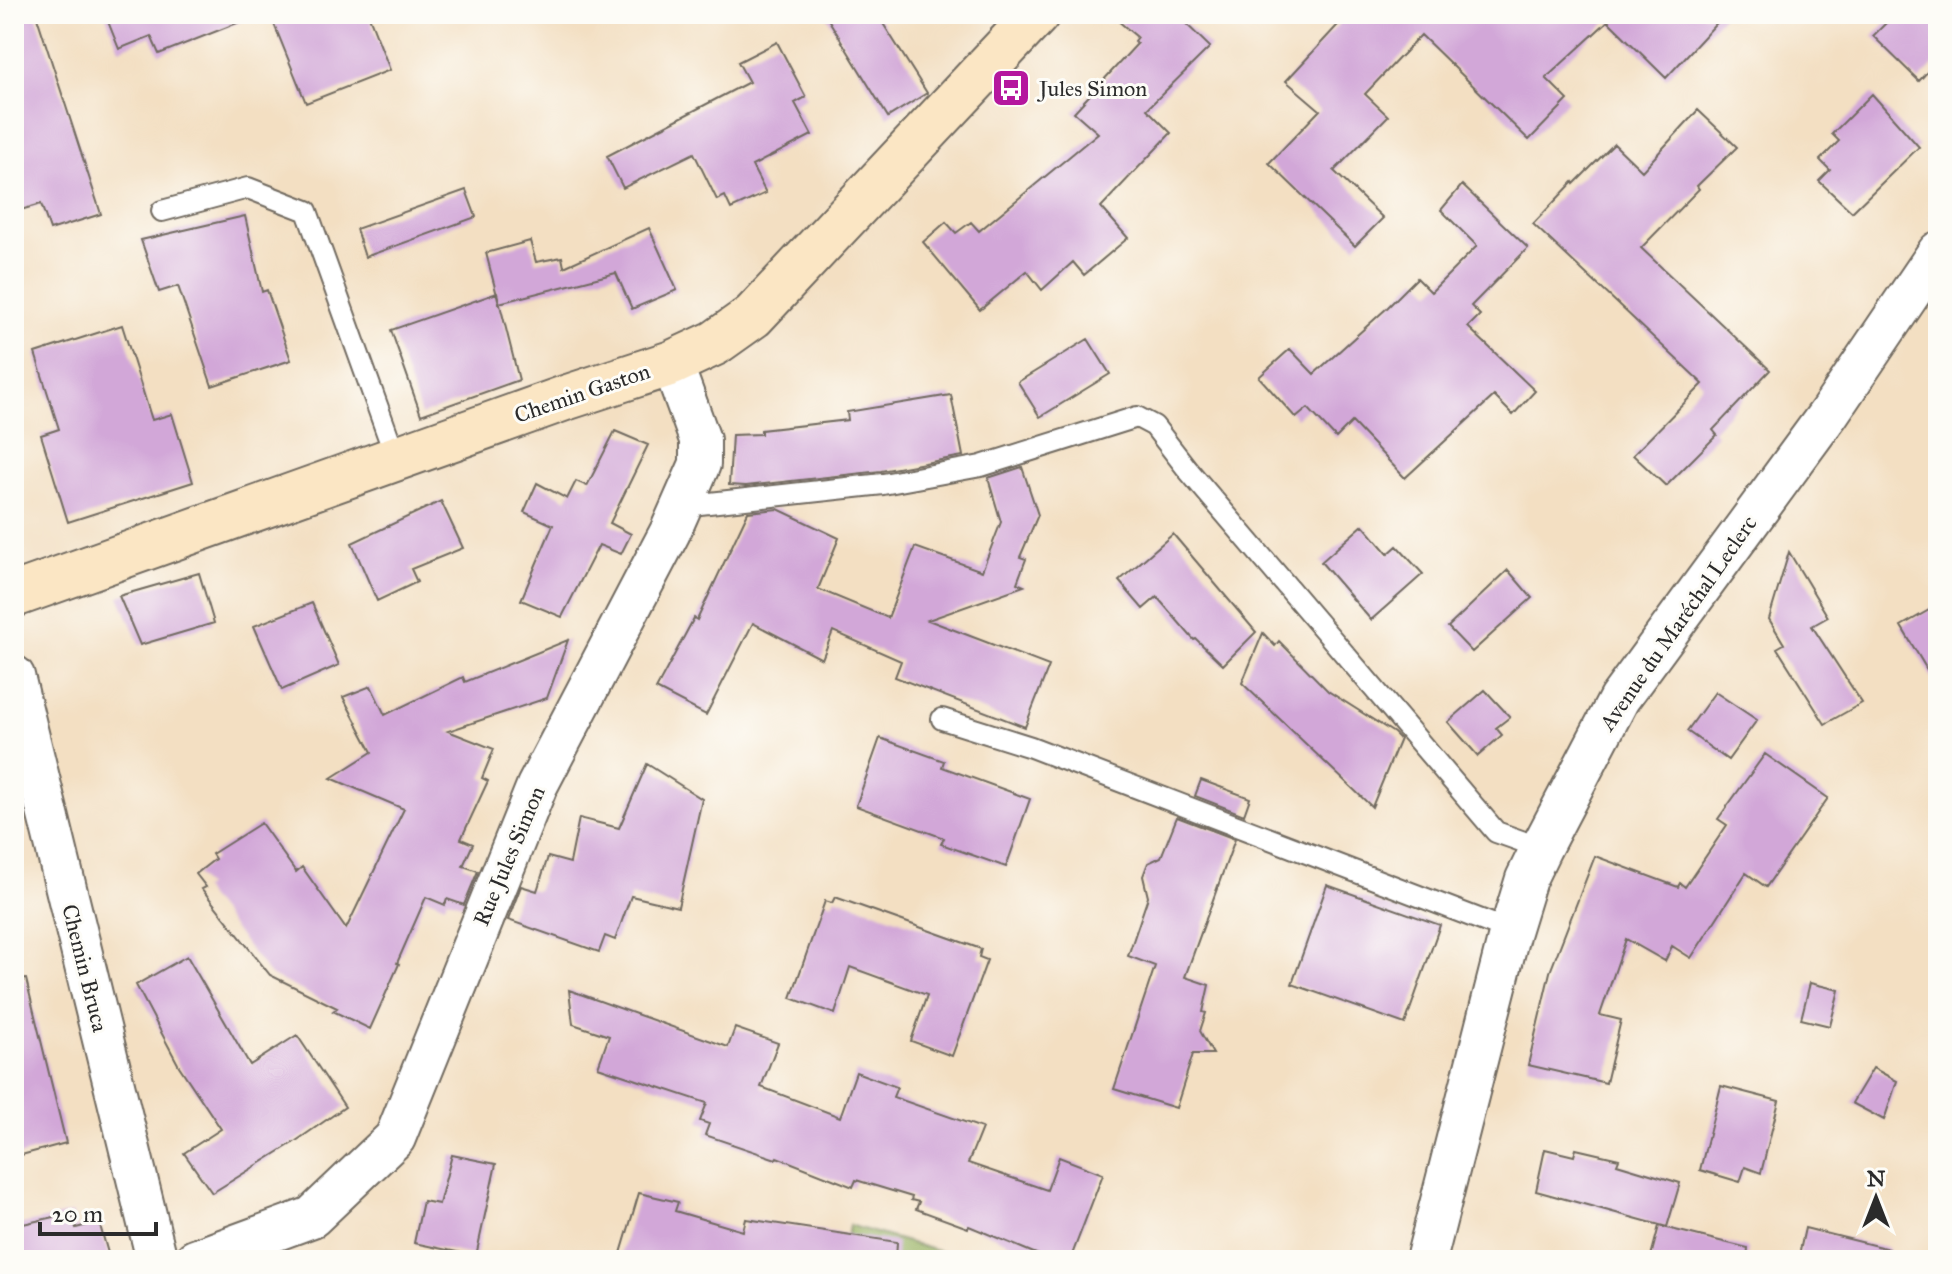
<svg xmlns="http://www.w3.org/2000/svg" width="1952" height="1274" font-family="'IM FELL Great Primer',serif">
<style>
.forest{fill:#99b263;stroke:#626e47;stroke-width:2}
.building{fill:#d2a7d8}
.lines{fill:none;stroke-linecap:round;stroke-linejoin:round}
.lane-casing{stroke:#716a60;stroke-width:24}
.street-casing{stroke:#716a60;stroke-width:44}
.secondary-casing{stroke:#716a60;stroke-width:48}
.lane{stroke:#fff;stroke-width:20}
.street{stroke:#fff;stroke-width:40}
.secondary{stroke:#fbe6c4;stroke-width:44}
.labels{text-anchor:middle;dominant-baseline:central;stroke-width:6;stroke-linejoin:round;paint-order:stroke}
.poi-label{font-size:22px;fill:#2b2b2b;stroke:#fdfcf7;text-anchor:start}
.street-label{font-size:22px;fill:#2b2b2b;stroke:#fdfcf7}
</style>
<rect width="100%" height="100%" fill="#fdfcf7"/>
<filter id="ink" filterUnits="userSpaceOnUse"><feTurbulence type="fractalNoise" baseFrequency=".0125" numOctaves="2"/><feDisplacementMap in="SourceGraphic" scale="16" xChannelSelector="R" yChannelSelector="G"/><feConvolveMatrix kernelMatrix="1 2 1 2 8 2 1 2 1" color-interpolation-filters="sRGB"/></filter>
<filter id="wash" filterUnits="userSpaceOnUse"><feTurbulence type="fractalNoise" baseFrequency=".006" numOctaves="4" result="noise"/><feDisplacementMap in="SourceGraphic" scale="32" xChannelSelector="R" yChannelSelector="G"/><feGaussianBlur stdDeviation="1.8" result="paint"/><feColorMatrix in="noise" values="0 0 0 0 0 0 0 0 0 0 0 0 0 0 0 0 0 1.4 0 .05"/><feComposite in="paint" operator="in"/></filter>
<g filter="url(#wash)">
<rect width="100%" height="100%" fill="#f3dfc2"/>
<path class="forest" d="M 849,1225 L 968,1260 L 844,1260 Z"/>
<g id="blocks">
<path class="building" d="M 14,14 L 36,14 L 101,214 L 50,230 L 41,204 L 14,212 Z
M 105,14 L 254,14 L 255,16 L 159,54 L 151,36 L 119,49 Z
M 270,14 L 368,14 L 390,70 L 306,103 Z
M 825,14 L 877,14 L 927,93 L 888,117 Z
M 1110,14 L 1176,14 L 1210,47 L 1147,109 L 1171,133 L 1101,207 L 1128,238 L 1084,275 L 1073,262 L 1042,290 L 1027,271 L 980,310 L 923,242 L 946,222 L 956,233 L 971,222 L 979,231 L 1098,133 L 1074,112 L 1137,44 L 1134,41 L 1137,37 Z
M 1348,14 L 1725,14 L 1666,78 L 1608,21 L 1546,78 L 1568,100 L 1529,140 L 1421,35 L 1365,94 L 1388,116 L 1334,171 L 1383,218 L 1355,246 L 1269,163 L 1320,110 L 1286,81 Z
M 1895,14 L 1938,14 L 1938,60 L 1919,81 L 1873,36 Z
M 777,42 L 806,97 L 795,103 L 812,135 L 752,166 L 766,193 L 731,209 L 725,196 L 717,200 L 694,153 L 623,188 L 607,156 L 749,82 L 738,62 Z
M 1872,94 L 1919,147 L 1852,212 L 1819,181 L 1830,170 L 1820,160 L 1839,141 L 1832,134 Z
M 1698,110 L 1737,147 L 1697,186 L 1699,189 L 1641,248 L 1770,370 L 1713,430 L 1717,435 L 1666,486 L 1633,455 L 1703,384 L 1533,224 L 1573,182 L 1574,184 L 1614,144 L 1642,171 Z
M 1462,185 L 1528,248 L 1471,306 L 1480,315 L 1468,327 L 1535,391 L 1513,415 L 1494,396 L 1405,478 L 1352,422 L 1336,438 L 1308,408 L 1296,418 L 1259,377 L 1290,349 L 1314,374 L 1387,308 L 1417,278 L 1431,292 L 1477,246 L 1441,210 Z
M 466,190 L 476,217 L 365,257 L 356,229 Z
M 245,216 L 262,292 L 267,290 L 291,360 L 212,386 L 178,286 L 159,292 L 141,240 Z
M 649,228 L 677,290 L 632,309 L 616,273 L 499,303 L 486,253 L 530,241 L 536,262 L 562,257 L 564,267 Z
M 497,293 L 519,380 L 421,415 L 391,330 Z
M 122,325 L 152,420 L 172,414 L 193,482 L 68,522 L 41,435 L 59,429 L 35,353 Z
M 1088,339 L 1110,374 L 1040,417 L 1018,382 Z
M 951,395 L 963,456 L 881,471 L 746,486 L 729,485 L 732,435 L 761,434 L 761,430 L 848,420 L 847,412 Z
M 615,431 L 648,445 L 610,523 L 631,534 L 621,554 L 599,545 L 562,617 L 521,600 L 553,525 L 524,512 L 537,483 L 567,499 L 576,481 L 587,486 Z
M 1022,467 L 1038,515 L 1020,557 L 1026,559 L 1017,583 L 1024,586 L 928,620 L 1049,666 L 1025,727 L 895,677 L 901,661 L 833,631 L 822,659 L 753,623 L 706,715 L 656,689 L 694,618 L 697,620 L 748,512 L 778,509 L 839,538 L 818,589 L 888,618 L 915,547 L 982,571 L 1001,522 L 988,478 Z
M 441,501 L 463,548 L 411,569 L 417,582 L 377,601 L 352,543 Z
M 1363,525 L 1388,554 L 1397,546 L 1423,574 L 1371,620 L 1321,562 Z
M 1173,534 L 1256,632 L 1223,665 L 1196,639 L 1194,640 L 1157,597 L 1143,609 L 1119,581 Z
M 1789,552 L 1828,617 L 1812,626 L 1862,703 L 1825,724 L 1777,648 L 1784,644 L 1769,619 Z
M 1508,570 L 1532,598 L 1472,652 L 1448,627 Z
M 199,573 L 214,623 L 140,645 L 119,596 Z
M 312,603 L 339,665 L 282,690 L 254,626 Z
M 1938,605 L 1938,688 L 1901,626 Z
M 1263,633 L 1275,646 L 1279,641 L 1328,691 L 1394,733 L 1400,739 L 1372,807 L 1242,683 Z
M 568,640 L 547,698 L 448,731 L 494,749 L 482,778 L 488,781 L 461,839 L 473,844 L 463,866 L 478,871 L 464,905 L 447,899 L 445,905 L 426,897 L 397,963 L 399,964 L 370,1029 L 333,1011 L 337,1008 L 270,975 L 202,889 L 206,887 L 196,874 L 215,859 L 212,854 L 261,823 L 296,872 L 302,867 L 346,929 L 404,809 L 331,778 L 372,752 L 343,697 L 371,686 L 385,715 L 463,677 L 465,682 Z
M 1485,690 L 1510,717 L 1496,728 L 1502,735 L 1478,756 L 1448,722 Z
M 1715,692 L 1757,720 L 1728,760 L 1687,731 Z
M 880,738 L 944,761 L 942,767 L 1030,799 L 1006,867 L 941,844 L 944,838 L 856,806 Z
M 1765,754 L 1828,798 L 1766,887 L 1746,873 L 1691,958 L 1672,946 L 1665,961 L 1626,939 L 1600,1015 L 1621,1020 L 1606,1083 L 1528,1065 L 1550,972 L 1595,856 L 1678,887 L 1680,883 L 1685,887 L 1727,825 L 1718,819 Z
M 647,764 L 702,799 L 678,907 L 631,896 L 615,940 L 605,936 L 599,952 L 508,920 L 521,886 L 537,891 L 548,857 L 570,863 L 579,818 L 619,828 Z
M 1201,780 L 1250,798 L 1244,815 L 1195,796 Z
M 1177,817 L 1235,839 L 1185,977 L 1209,985 L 1203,1012 L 1206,1013 L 1200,1031 L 1213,1054 L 1193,1054 L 1176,1108 L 1114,1089 L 1155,966 L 1128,956 L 1148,897 L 1143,876 L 1148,863 L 1161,857 Z
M 1327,885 L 1440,925 L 1405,1024 L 1292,984 Z
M 835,897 L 981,949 L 979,957 L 987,960 L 952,1056 L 911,1041 L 927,995 L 850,967 L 835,1014 L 791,998 L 825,901 L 832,903 Z
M 187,956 L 250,1065 L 297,1035 L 345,1107 L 296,1141 L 212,1193 L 184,1153 L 221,1129 L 179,1066 L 136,985 Z
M 26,979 L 66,1143 L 14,1157 L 14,980 Z
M 1810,983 L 1839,990 L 1830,1026 L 1801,1019 Z
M 569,990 L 728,1047 L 735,1028 L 778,1043 L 761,1087 L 840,1117 L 856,1072 L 897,1087 L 893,1097 L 982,1128 L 968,1163 L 1047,1190 L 1059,1157 L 1103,1174 L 1070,1260 L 1052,1260 L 1041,1256 L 969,1226 L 968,1228 L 916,1209 L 919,1202 L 911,1200 L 912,1197 L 856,1180 L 853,1187 L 777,1157 L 776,1159 L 705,1135 L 709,1124 L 700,1121 L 707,1103 L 598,1067 L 609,1036 L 573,1024 Z
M 1873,1068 L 1897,1081 L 1884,1120 L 1852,1103 Z
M 1721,1086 L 1779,1101 L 1761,1173 L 1745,1167 L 1740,1182 L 1700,1170 Z
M 1545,1149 L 1574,1156 L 1576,1149 L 1619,1159 L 1617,1164 L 1680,1183 L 1667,1227 L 1536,1191 Z
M 452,1155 L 496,1164 L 476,1256 L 414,1243 L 423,1201 L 439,1204 Z
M 639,1193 L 678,1202 L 675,1211 L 743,1231 L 746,1219 L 897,1242 L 896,1260 L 619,1260 Z
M 72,1213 L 76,1228 L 99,1222 L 110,1260 L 14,1260 L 14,1226 Z
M 1659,1226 L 1748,1248 L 1747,1260 L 1650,1260 Z
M 1805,1228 L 1889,1249 L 1888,1260 L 1798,1260 Z"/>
</g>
</g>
<g filter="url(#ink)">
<use href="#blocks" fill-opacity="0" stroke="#716a60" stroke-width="2"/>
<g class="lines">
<defs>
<path id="lane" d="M 162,211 L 248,188 L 307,211 L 396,458
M 682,506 L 883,484 L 981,466 L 1137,417 L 1154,426 L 1188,470 L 1496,832 L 1541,848
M 942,719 L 1031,747 L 1510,931"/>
<path id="street" d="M 14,676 L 157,1260
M 195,1260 L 312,1217 L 395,1138 L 537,786 L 670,532 L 700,464 L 700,440 L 672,363
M 1426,1260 L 1510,931 L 1526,879 L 1541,848 L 1619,699 L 1829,413 L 1938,252"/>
<path id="secondary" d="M 14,595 L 565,398 L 672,363 L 715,343 L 753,316 L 1037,14"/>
</defs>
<use href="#lane" class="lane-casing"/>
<use href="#street" class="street-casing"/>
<use href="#secondary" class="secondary-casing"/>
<use href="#lane" class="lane"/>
<use href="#street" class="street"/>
<use href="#secondary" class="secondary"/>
</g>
</g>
<defs>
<symbol id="bus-square" viewBox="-11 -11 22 22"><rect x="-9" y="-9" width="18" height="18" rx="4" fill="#b5179e" stroke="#fdfcf7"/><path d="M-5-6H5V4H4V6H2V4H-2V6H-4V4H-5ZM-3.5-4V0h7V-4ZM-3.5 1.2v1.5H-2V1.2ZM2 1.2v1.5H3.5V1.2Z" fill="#fff"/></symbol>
</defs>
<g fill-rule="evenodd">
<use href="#bus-square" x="989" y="66" width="44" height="44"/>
</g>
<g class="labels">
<g class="poi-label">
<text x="1039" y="88">Jules Simon</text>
</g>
<g class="street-label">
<text transform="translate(582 393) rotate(-19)">Chemin Gaston</text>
<text transform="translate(1678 623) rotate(-55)">Avenue du Maréchal Leclerc</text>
<text transform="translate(509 856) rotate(-67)">Rue Jules Simon</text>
<text transform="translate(85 968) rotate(76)">Chemin Bruca</text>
</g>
</g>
<rect width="1952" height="1274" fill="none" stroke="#fdfcf7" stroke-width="48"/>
<g transform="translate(1876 1198)" stroke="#fdfcf7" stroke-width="6" paint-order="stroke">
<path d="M0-6L14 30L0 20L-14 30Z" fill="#2b2b2b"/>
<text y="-12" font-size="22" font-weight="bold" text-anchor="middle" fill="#2b2b2b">N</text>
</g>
<path d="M40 1222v12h116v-12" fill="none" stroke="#2b2b2b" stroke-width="4"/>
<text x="52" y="1222" font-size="24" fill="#2b2b2b" stroke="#fdfcf7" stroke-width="6" paint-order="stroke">20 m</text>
</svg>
